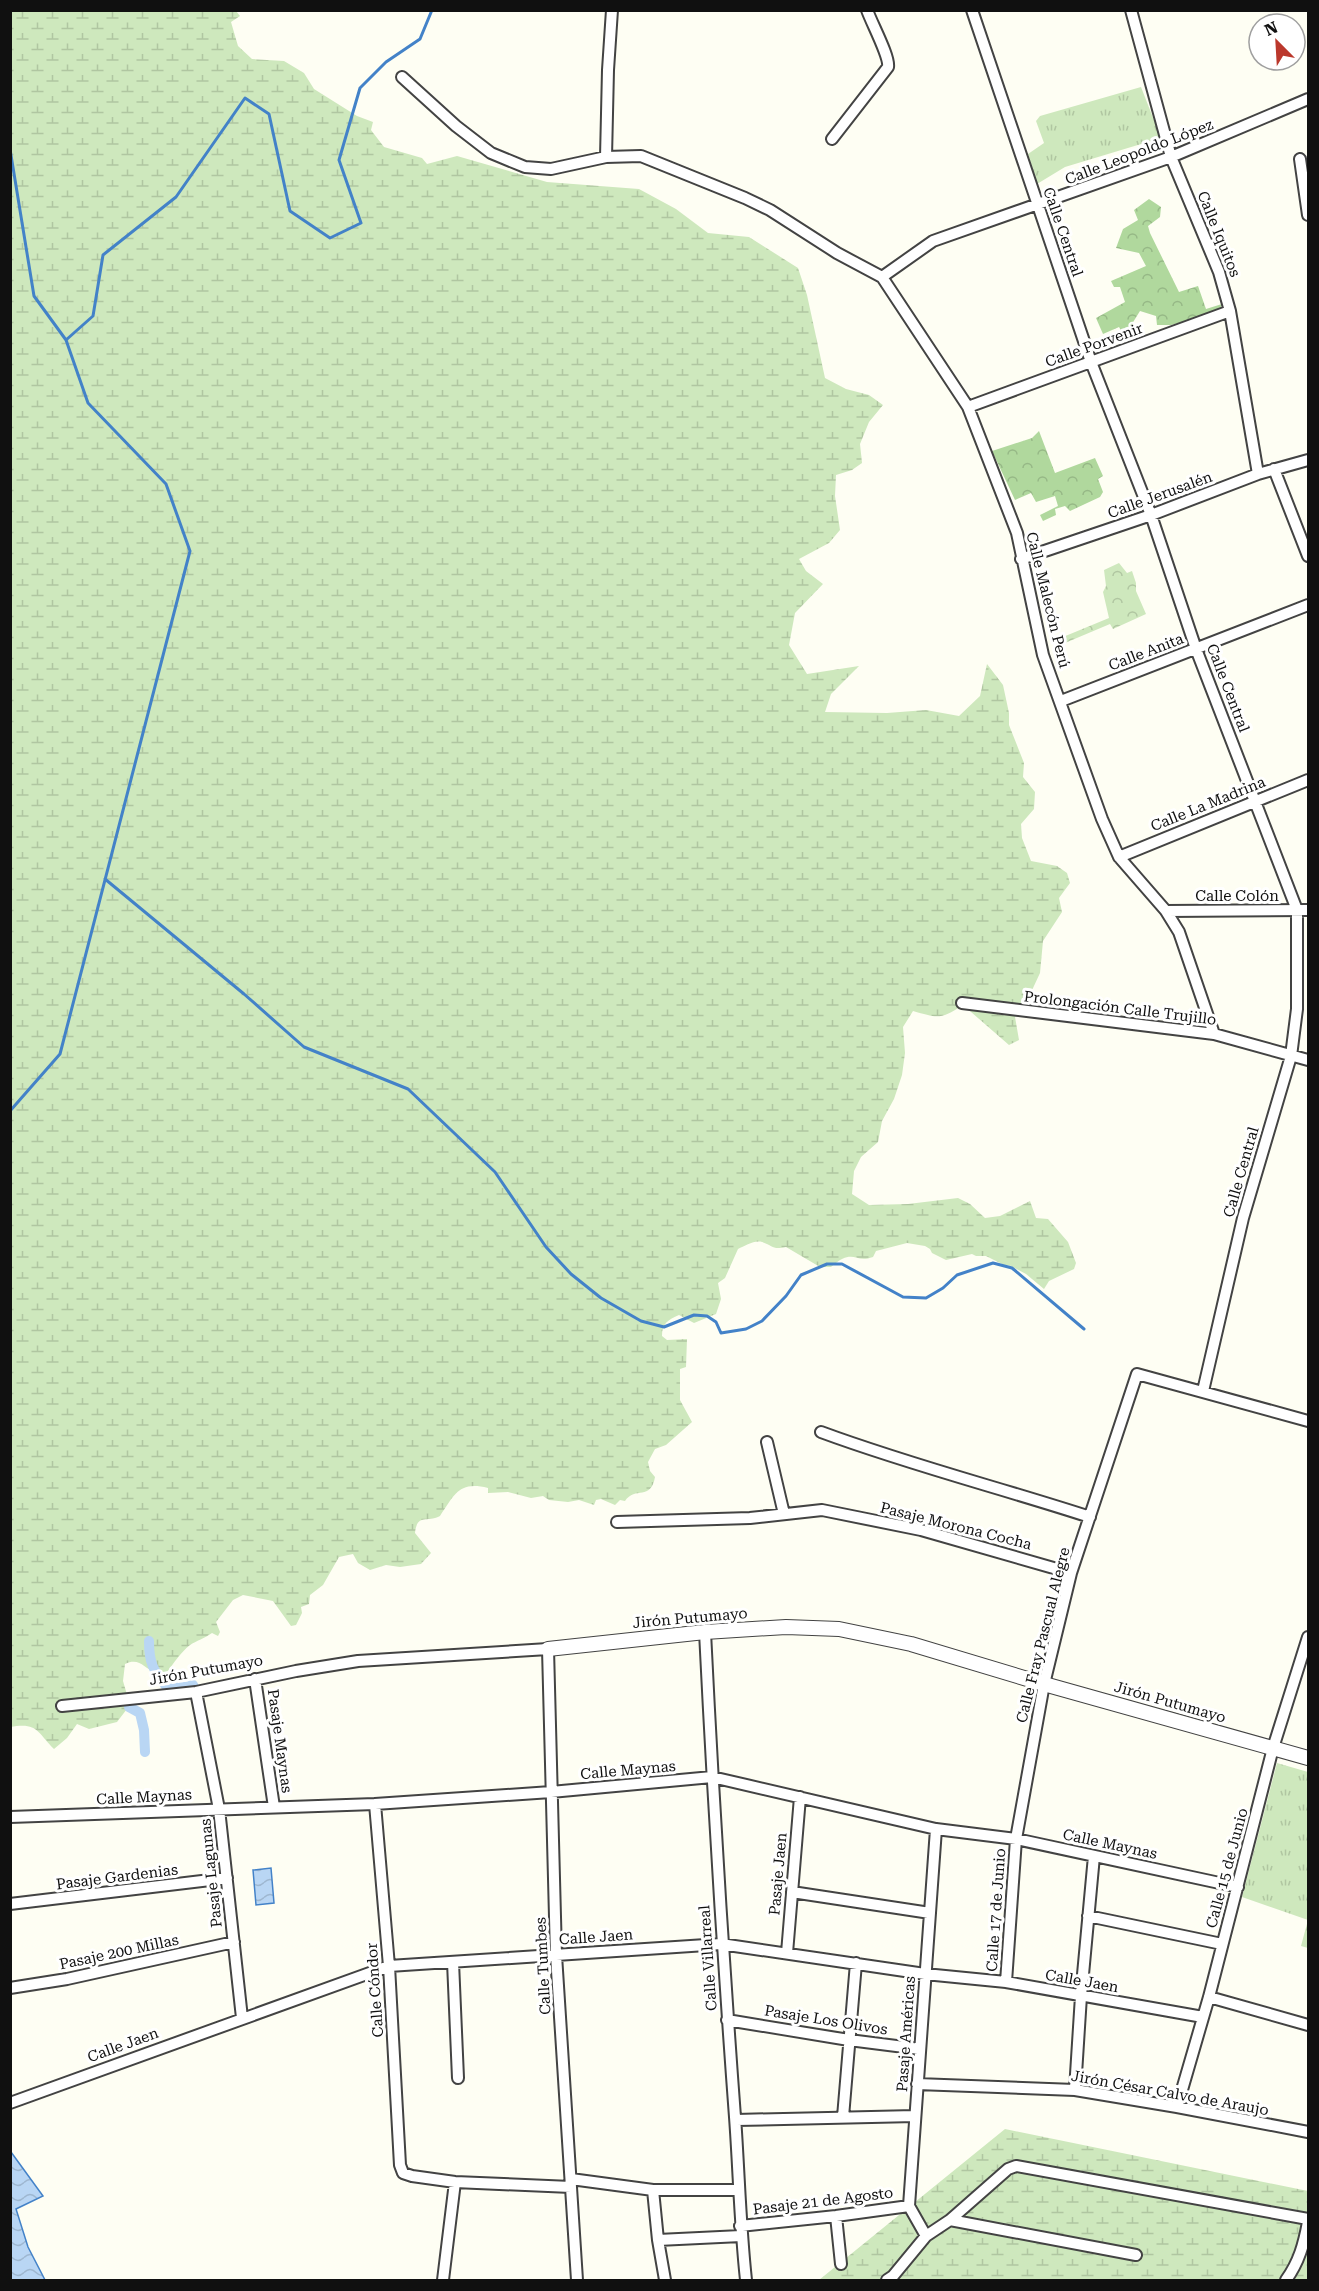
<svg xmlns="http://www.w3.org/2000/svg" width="1319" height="2291" font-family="'Roboto Serif',serif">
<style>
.grass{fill:url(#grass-tufts)}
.forest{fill:url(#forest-crowns)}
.wetland{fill:url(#wetland-marsh)}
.park{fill:url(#park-crowns)}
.water{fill:url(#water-waves);stroke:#4382c8;stroke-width:1.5}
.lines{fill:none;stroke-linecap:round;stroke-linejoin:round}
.stream{stroke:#4382c8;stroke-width:3}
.canal{stroke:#b9d6f4;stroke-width:10}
.minor-casing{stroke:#434343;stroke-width:14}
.tertiary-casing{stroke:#434343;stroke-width:16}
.minor{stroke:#fff;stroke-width:10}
.tertiary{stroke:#fff;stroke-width:14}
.labels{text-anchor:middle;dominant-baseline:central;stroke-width:6;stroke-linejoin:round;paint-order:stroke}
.street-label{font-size:15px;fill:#101010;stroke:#fff}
</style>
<defs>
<pattern id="grass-tufts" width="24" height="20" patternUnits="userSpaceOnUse" patternTransform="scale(1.5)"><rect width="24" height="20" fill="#cee8bd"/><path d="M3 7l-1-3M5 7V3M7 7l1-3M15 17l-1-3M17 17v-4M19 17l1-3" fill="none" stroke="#b0c6a1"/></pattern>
<pattern id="forest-crowns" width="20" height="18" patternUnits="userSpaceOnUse" patternTransform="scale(1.5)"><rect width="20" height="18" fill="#b0d89d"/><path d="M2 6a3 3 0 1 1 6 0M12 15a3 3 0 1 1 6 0" fill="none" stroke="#96b886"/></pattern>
<pattern id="wetland-marsh" width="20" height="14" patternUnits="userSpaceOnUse" patternTransform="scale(1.5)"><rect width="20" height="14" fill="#cee8bd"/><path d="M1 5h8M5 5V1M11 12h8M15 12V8" fill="none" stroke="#b0c6a1"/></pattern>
<pattern id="park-crowns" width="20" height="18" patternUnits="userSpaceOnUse" patternTransform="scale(1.5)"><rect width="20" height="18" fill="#cee8bd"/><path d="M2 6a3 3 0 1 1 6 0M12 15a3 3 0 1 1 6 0" fill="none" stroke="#b0c6a1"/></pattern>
<pattern id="water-waves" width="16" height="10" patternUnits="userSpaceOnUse" patternTransform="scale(1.5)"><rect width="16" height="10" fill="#b9d6f4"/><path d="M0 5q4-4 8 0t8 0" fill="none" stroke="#9eb7d0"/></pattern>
</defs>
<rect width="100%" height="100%" fill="#fefef3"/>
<path class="grass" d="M 1141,87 L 1161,138 L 1065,167 L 1037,184 L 1028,154 L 1044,143 L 1036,121 L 1040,116 Z
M 1277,1763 L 1308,1772 L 1308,1948 L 1301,1946 L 1308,1920 L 1242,1897 Z"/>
<path class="forest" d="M 1149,199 L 1161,207 L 1160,217 L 1148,226 L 1150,233 L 1179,292 L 1198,286 L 1206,309 L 1222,304 L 1219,312 L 1171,325 L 1157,325 L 1156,316 L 1140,311 L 1130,327 L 1122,332 L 1119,327 L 1103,334 L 1096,318 L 1125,302 L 1120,287 L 1114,287 L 1111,281 L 1146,266 L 1139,253 L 1116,248 L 1123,229 L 1138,220 L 1134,210 Z
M 1039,431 L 1055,473 L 1095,458 L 1103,476 L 1098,479 L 1103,492 L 1100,497 L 1070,511 L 1065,506 L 1055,509 L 1056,515 L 1043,521 L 1040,515 L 1058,506 L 1055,496 L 1036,502 L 1031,493 L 1015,500 L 992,451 L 1032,438 Z"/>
<path class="wetland" d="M 10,11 L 236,11 L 240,16 L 231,22 L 238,46 L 252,59 L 284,61 L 304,73 L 314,89 L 357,116 L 373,122 L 371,130 L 384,147 L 422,158 L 427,164 L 457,156 L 547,182 L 639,189 L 676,209 L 708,233 L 749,237 L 798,268 L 807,295 L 825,378 L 846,389 L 869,395 L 883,405 L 869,422 L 860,444 L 862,463 L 852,470 L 836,475 L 835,496 L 840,530 L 829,543 L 799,559 L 806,571 L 823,584 L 795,613 L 789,645 L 807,674 L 859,666 L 831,694 L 825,712 L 887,713 L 926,710 L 959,716 L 980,696 L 987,664 L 1003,685 L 1009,713 L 1009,725 L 1024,763 L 1023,777 L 1035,792 L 1034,809 L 1021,824 L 1022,838 L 1031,861 L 1057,866 L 1067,873 L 1070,883 L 1059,898 L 1062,912 L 1043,941 L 1040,973 L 1027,1001 L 1015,1017 L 1019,1040 L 1009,1045 L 963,1005 C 940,1020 938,1018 913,1011 L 903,1027 L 905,1053 L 902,1075 L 894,1099 L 882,1121 L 878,1142 L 861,1157 L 854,1171 L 852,1194 L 869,1205 L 908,1204 L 958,1198 L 970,1204 L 985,1218 L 1000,1216 L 1030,1201 L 1036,1218 L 1048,1219 L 1068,1242 L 1076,1263 L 1074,1269 L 1049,1281 L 1044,1289 L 1026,1274 L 1011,1266 L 1004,1265 L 986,1256 L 976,1256 L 972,1254 L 946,1260 L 932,1253 L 930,1249 L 925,1246 L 907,1243 L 876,1251 L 873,1257 C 854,1264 854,1247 831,1267 L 820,1267 L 786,1247 C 772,1250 774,1246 762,1242 C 754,1240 745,1246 738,1249 L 725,1278 L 718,1283 L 721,1299 L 716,1314 L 694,1323 L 679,1315 C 668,1320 662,1323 662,1336 L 667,1340 L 687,1339 L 686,1367 L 680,1369 L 680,1400 L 692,1422 L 666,1445 L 655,1449 L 648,1462 L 650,1471 L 655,1477 C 651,1501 635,1486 625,1501 L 620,1500 L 615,1505 L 601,1499 L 596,1500 L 594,1505 L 579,1500 L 568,1502 L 549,1500 L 543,1496 L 531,1498 L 508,1492 L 488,1493 L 488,1488 C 459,1481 455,1494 440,1516 C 427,1523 417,1513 415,1533 L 431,1553 L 421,1564 L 400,1567 L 386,1565 L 370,1570 L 358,1563 L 353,1554 L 339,1557 L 323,1585 L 310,1595 L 309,1604 L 301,1607 L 302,1613 L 296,1625 L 291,1626 L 273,1601 L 243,1595 L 233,1600 L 216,1622 L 220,1632 L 218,1636 L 212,1633 C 205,1638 196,1641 190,1645 C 181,1652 174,1663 167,1672 C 163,1672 159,1673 155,1672 C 144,1669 140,1657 125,1664 L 123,1681 L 130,1705 L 117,1722 L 89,1729 L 77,1724 L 67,1738 L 54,1749 C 37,1732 38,1722 10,1727 Z
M 1005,2129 L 1308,2191 L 1308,2280 L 819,2280 Z"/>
<path class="park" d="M 1119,563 L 1127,573 L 1132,571 L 1136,583 L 1136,591 L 1146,614 L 1113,629 L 1110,624 L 1065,643 L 1063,637 L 1109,618 L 1103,592 L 1106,586 L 1104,570 Z"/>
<path class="water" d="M 271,1868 L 274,1903 L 256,1905 L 253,1870 Z
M 11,2152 L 43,2196 L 16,2209 L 28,2247 L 45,2280 L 11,2280 Z"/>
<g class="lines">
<path class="stream" d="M 10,149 L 34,296 L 66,340 L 88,403 L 166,484 L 190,551 L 60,1054 L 10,1111
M 66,340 L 93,316 L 103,255 L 176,197 L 245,98 L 269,114 L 290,211 L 330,238 L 361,223 L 339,160 L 360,88 L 386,62 L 420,39 L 432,10
M 105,879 L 244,994 L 304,1047 L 408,1089 L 495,1172 L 546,1247 L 571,1274 L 601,1298 L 641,1321 L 664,1327 L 694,1315 L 707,1316 L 716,1322 L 721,1333 L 746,1329 L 762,1321 L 786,1296 L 801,1275 L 827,1264 L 842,1264 L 903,1297 L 926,1298 L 943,1288 L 957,1275 L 993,1263 L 1012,1268 L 1084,1329"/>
<path class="canal" d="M 149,1641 C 149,1663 153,1670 166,1686 L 185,1687 L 193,1685 L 196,1692
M 129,1707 L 140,1713 L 144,1730 L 145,1752"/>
<defs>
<path id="minor" d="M 972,10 L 1091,362 L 1151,515 L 1196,649 L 1297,910 L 1297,1009 L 1291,1056 L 1243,1218 L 1203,1391
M 1131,10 L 1171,157 L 1219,272 L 1230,311 L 1258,474
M 402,77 L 456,126 L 491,153 L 525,167 L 551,169 L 606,157 L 641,156 L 745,198 L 770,210 L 837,253 L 882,277 L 968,407 L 1017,533 L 1043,655 L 1102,819 L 1119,857 L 1166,911 L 1179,932 L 1214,1034
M 832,139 L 888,67 C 890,57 872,24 867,10
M 606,157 L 608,70 L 612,10
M 1300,159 L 1308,215
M 882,277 L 933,241 L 1171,157 L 1308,99
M 968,407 L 1230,311
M 1274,469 L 1308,556
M 1021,559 L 1151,515 L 1258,474 L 1308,460
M 1061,701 L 1308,605
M 1119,857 L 1308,780
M 1166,911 L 1308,910
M 962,1003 L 1214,1034 L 1308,1060
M 821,1432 C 910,1465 1001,1488 1090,1517
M 767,1442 L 784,1514
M 617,1522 L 750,1518 L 822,1510 L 921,1530 L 1071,1573
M 705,1632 C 713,1794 723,1956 735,2117 C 739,2172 740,2225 746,2280
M 255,1679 L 274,1807
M 196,1692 L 219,1809 L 242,2018
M 62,1706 L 196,1692 L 296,1671 L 358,1661 L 548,1649 L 556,1955 L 577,2280
M 375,1804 L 389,1966 L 400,2165 L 403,2173 L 412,2176 L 455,2182 L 571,2187
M 10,1817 L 375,1804 L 551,1792 L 712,1777 L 936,1829 L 1016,1839 L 1238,1887
M 792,1892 L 930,1913
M 10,1904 L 227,1878
M 1088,1916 L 1222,1944
M 787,1953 L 800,1797
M 453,1962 L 458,2078
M 1006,1982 L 1016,1839 L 1044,1684 L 1071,1573 L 1137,1374 L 1308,1421
M 10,1988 L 67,1979 L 234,1942
M 1209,1997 L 1308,2025
M 727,2020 L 849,2040 L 920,2049
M 917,2084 L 1075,2090 L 1177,2107 L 1308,2132
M 1075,2090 L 1081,1996 L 1094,1856
M 10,2103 L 389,1966 L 721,1944 L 925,1974 L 1006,1982 L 1203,2017
M 1177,2107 L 1209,1997 L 1273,1748 L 1308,1637
M 843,2117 L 856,1963
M 736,2120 L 915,2116
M 571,2179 L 653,2190 L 738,2190
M 653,2190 L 658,2240 L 665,2280
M 836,2216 L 841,2264
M 950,2220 L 1136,2255
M 740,2226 L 836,2216 L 909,2206
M 926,2236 L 909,2206 L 936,1829
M 658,2240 L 741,2236
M 443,2280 L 455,2182
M 887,2280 L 893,2276 L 926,2236 L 950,2220 L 1008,2169 L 1016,2166 L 1308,2219
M 1286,2280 C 1299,2262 1304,2244 1308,2222"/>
<path id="tertiary" d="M 548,1649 L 705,1632 L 786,1627 L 839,1629 L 911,1644 L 1044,1684 L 1308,1758"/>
</defs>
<use href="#minor" class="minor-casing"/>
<use href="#tertiary" class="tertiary-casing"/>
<use href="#minor" class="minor"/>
<use href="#tertiary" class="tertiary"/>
</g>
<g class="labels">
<g class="street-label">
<text transform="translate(1139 152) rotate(-21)">Calle Leopoldo López</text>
<text transform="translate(1063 232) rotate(71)">Calle Central</text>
<text transform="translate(1219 234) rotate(68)">Calle Iquitos</text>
<text transform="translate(1094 345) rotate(-20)">Calle Porvenir</text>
<text transform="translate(1160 495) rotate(-20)">Calle Jerusalén</text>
<text transform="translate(1048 600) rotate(76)">Calle Malecón Perú</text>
<text transform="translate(1146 652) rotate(-21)">Calle Anita</text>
<text transform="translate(1228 688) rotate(69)">Calle Central</text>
<text transform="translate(1208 804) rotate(-22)">Calle La Madrina</text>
<text x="1237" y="896">Calle Colón</text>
<text transform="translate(1120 1008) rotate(7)">Prolongación Calle Trujillo</text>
<text transform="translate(1241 1172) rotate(-74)">Calle Central</text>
<text transform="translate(956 1526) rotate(14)">Pasaje Morona Cocha</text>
<text transform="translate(690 1618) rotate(-5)">Jirón Putumayo</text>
<text transform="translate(1043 1635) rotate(-76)">Calle Fray Pascual Alegre</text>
<text transform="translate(206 1670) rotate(-10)">Jirón Putumayo</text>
<text transform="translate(1170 1702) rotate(16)">Jirón Putumayo</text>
<text transform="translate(280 1741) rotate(82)">Pasaje Maynas</text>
<text transform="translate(628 1770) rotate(-5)">Calle Maynas</text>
<text transform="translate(144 1797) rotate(-3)">Calle Maynas</text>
<text transform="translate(1110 1844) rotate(12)">Calle Maynas</text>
<text transform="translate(1227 1868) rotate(-75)">Calle 15 de Junio</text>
<text transform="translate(211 1873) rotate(-96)">Pasaje Lagunas</text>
<text transform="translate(778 1874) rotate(-85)">Pasaje Jaen</text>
<text transform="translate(117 1877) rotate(-7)">Pasaje Gardenias</text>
<text transform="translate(996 1910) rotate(-86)">Calle 17 de Junio</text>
<text transform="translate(596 1937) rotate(-4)">Calle Jaen</text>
<text transform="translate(119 1952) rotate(-12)">Pasaje 200 Millas</text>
<text transform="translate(708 1958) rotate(-94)">Calle Villarreal</text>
<text transform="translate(543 1966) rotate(-93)">Calle Tumbes</text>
<text transform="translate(1082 1981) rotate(10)">Calle Jaen</text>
<text transform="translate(375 1990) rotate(-94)">Calle Cóndor</text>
<text transform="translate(826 2020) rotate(9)">Pasaje Los Olivos</text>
<text transform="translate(906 2034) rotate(-86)">Pasaje Américas</text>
<text transform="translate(123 2045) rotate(-20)">Calle Jaen</text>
<text transform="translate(1170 2093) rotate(10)">Jirón César Calvo de Araujo</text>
<text transform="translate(823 2201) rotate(-7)">Pasaje 21 de Agosto</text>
</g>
</g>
<rect width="1319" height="2291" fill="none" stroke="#101010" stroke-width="24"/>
<g transform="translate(1277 42) rotate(336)"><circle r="28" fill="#ffffff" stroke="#9f9f9f" stroke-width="1.5"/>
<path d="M0-4.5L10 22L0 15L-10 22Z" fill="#bb382c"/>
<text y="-9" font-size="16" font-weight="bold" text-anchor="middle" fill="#101010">N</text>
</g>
</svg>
